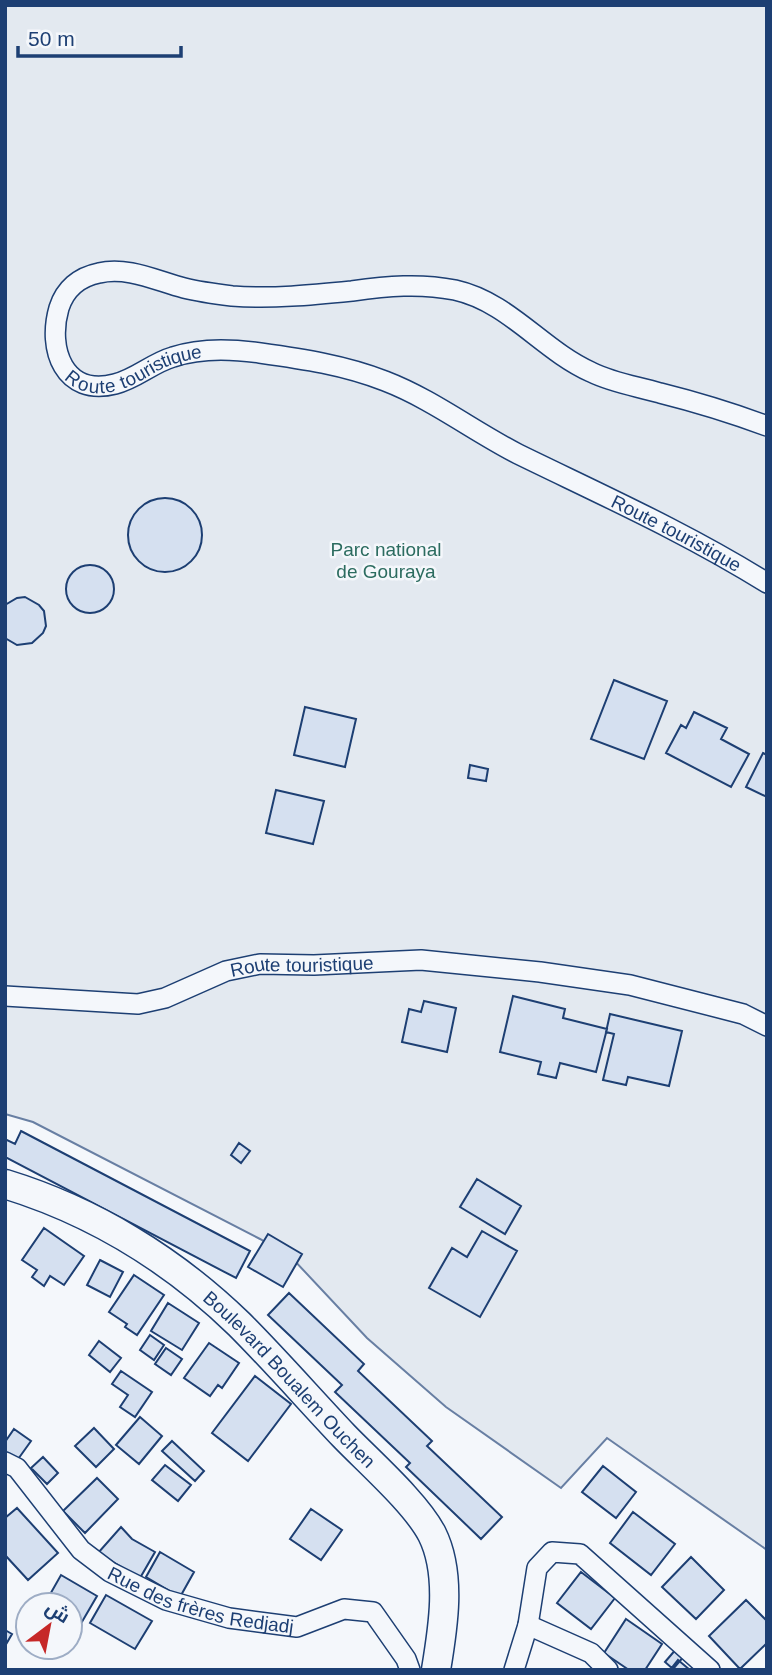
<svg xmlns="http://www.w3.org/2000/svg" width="772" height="1675" font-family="Helvetica,Cairo,sans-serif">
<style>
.green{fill:#e3e9f0;stroke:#687fa3;stroke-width:2}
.building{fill:#d5e0f0;stroke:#1d3f73;stroke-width:2}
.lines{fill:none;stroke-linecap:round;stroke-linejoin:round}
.street-casing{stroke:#1d3f73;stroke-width:22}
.secondary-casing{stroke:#1d3f73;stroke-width:31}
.street{stroke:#f4f7fb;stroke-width:19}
.secondary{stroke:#f4f7fb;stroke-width:28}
.labels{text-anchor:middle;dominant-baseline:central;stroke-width:5;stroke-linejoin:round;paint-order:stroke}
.street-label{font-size:19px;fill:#1d3f73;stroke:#f4f7fb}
.park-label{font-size:19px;fill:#2c6c60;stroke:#f4f7fb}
</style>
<rect width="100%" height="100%" fill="#f4f7fb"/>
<path class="green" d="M 5,5 L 767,5 L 767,1550 L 607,1438 L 561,1488 L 446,1407 L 367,1338 L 292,1258 L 260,1239 L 33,1122 L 5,1114 Z"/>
<path class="building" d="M128 535a37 37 0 1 1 74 0a37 37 0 1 1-74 0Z
M66 589a24 24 0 1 1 48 0a24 24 0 1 1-48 0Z
M 25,597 L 39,605 L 44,611 L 46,626 L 43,633 L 32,643 L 17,645 L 5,638 L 5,605 L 17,598 Z
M 614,680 L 667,701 L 644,759 L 591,739 Z
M 305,707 L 356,719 L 345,767 L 294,755 Z
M 694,712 L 727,728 L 721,739 L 749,754 L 731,787 L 666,753 L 681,725 L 686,728 Z
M 763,753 L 767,755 L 767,797 L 746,787 Z
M 470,765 L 488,769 L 486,781 L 468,778 Z
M 276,790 L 324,801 L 313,844 L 266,833 Z
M 513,996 L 565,1009 L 563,1018 L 607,1029 L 596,1072 L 560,1063 L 556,1078 L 538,1074 L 541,1062 L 500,1052 Z
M 424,1001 L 456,1008 L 447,1052 L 402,1042 L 409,1009 L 421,1012 Z
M 610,1014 L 682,1031 L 669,1086 L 628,1077 L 626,1085 L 603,1080 L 614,1034 L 606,1032 Z
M 21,1131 L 250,1251 L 236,1278 L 5,1157 L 5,1139 L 15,1144 Z
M 239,1143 L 250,1151 L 241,1163 L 231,1155 Z
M 477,1179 L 521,1206 L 505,1234 L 460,1207 Z
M 44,1228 L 84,1256 L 64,1285 L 50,1276 L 44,1286 L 32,1277 L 37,1270 L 22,1260 Z
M 482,1231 L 517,1251 L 480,1317 L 429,1288 L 452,1248 L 467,1257 Z
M 268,1234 L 302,1254 L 283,1287 L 248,1267 Z
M 100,1260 L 123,1272 L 110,1297 L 87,1285 Z
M 134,1275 L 164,1295 L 137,1335 L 125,1327 L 127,1324 L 109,1312 Z
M 289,1293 L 364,1364 L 358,1371 L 432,1441 L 427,1446 L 502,1517 L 481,1539 L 406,1467 L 410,1463 L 335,1392 L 342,1385 L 268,1315 Z
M 168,1303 L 199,1323 L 182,1350 L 151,1331 Z
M 150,1335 L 164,1345 L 154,1360 L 140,1350 Z
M 99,1341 L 121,1358 L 110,1372 L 89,1355 Z
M 209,1343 L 239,1363 L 222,1388 L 218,1385 L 210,1396 L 184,1378 Z
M 166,1348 L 182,1359 L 171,1375 L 155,1364 Z
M 121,1371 L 152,1392 L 135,1417 L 120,1407 L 128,1395 L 112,1384 Z
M 255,1376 L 291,1404 L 248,1461 L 212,1433 Z
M 140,1417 L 162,1436 L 139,1464 L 116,1445 Z
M 94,1428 L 114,1449 L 96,1467 L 75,1446 Z
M 14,1429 L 31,1441 L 16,1462 L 5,1455 L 5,1442 Z
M 172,1441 L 204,1471 L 195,1481 L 162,1451 Z
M 43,1457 L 58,1473 L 47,1484 L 31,1468 Z
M 165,1465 L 191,1485 L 178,1501 L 152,1480 Z
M 603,1466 L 636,1492 L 616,1518 L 582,1492 Z
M 97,1478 L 118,1499 L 85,1533 L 63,1511 Z
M 17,1508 L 58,1553 L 28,1580 L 5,1555 L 5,1518 Z
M 311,1509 L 342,1530 L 321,1560 L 290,1539 Z
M 633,1512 L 675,1544 L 651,1575 L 610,1543 Z
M 121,1527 L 132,1539 L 155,1552 L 140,1578 L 98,1553 Z
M 160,1552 L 194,1572 L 180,1597 L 146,1577 Z
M 691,1557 L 724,1590 L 696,1619 L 662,1587 Z
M 581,1572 L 615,1598 L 591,1629 L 557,1603 Z
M 61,1575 L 97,1596 L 79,1627 L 70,1622 L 70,1605 L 44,1605 Z
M 106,1595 L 152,1621 L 135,1649 L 90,1623 Z
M 746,1600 L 767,1621 L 767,1643 L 740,1669 L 709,1636 Z
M 626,1619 L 662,1644 L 645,1670 L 629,1670 L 604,1653 Z
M 5,1630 L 12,1634 L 5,1646 Z
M 677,1648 L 685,1655 L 673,1669 L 665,1662 Z
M 678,1660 L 690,1670 L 670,1670 Z"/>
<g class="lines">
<defs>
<g id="street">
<path id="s1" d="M 767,426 C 732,413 696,402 660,393 C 636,386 613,383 591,372 C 542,350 509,302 455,290 C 420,283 387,286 352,291 C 312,295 271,299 232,296 C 216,294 200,292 184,288 C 157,281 127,266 99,273 C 79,277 65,289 59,308 C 47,349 64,397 115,384 C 136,379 152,363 173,357 C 199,348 233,349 260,353 C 303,359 344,365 385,381 C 432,399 473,431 518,454 C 602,495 687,533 767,583"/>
<path id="s2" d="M 5,996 L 138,1004 L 165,998 L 226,971 L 260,964 L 314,965 L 421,960 L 540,972 L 630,985 L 743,1014 L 767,1026"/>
<path id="s3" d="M 5,1462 L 17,1468 L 81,1550 L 110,1572 L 166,1600 L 229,1618 L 297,1627 L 344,1609 L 373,1612 L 406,1659 L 410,1670"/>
<path d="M 528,1625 L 591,1653 L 608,1670"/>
<path d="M 514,1670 L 528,1625 L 537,1568 L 552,1552 L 580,1554 L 710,1670"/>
</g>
<g id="secondary">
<path id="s4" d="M 5,1184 C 93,1211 173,1260 239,1324 C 275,1360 309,1399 344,1436 C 369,1462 416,1503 432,1534 C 452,1574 443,1628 436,1670"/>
</g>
</defs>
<use href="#street" class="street-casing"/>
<use href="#secondary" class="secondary-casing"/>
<use href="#street" class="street"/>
<use href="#secondary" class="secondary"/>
</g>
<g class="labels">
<g class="street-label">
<text stroke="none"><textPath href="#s1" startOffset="900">Route touristique</textPath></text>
<text stroke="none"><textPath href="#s1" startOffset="1488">Route touristique</textPath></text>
<text stroke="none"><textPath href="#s2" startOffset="304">Route touristique</textPath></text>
<text stroke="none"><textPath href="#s4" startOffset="350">Boulevard Boualem Ouchen</textPath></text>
<text stroke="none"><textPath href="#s3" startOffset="250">Rue des frères Redjadj</textPath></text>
</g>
<g class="park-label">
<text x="386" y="549">Parc national<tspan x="386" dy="22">de Gouraya</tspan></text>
</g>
</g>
<rect width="772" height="1675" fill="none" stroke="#1d3f73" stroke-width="14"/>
<g transform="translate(49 1626) rotate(32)"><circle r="33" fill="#f4f7fb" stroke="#9eadc5" stroke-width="2"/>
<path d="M0-5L12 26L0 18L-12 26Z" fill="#c62828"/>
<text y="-10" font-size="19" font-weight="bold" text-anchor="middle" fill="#1d3f73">ش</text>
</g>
<path d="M18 46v10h163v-10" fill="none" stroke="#1d3f73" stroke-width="3.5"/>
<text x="28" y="46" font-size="21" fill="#1d3f73" stroke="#f4f7fb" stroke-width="5" paint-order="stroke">50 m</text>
</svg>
